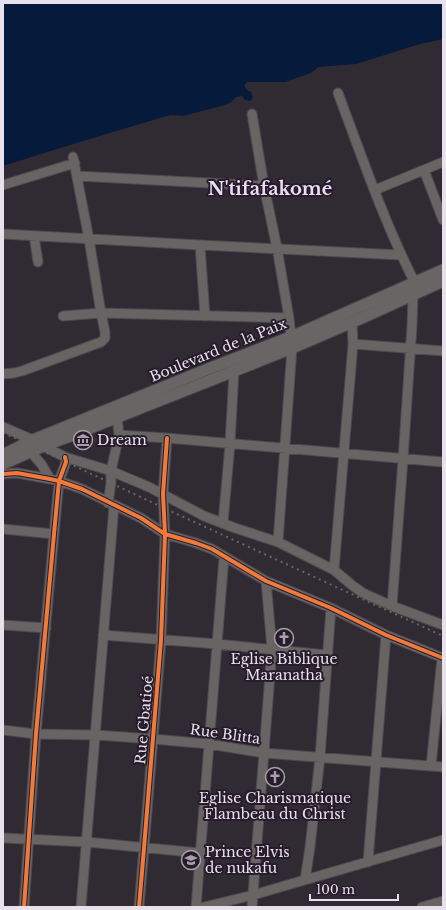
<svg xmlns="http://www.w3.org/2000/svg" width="446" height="910" font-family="'Libre Baskerville',serif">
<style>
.water{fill:#061b3c}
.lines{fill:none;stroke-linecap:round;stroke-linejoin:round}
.minor-casing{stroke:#4d484f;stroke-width:11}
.major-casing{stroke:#4d484f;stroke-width:13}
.minor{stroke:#676463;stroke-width:9}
.major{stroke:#696565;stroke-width:11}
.rail{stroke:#686567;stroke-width:2;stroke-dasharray:2 4;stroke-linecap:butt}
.cycleway-casing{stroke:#271c2c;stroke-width:6}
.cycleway{stroke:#f17a3a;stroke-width:4}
.labels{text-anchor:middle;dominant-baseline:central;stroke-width:4;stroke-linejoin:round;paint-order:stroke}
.street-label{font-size:14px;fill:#e8e1eb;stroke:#271c2c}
.poi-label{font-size:14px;fill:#e8e1eb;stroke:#271c2c;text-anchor:start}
.district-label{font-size:18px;font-weight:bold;fill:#ebdcf2;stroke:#271c2c}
</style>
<rect width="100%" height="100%" fill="#302a32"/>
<path class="water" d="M 3,3 L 443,3 L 443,39 L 420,44 L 356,64 L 318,67 L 311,73 L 285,82 L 247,82 L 244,85 L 247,90 L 251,92 L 253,97 L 250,101 L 245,100 L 242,96 L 236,97 L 230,103 L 221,106 L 183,116 L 170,115 L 73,144 L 3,166 Z"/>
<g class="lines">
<defs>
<path id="minor" d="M 338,93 C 362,157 384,222 415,283
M 252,114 L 264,186 L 277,248 L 289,318 L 292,348 L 278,542
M 424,170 L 443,220
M 77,176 L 264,186
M 3,185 L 75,163
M 375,190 L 443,162
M 3,234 L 200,245 L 401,255
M 34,236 L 38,262
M 200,245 L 205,316
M 63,316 L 101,313 L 289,318
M 353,344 L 443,351
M 3,374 L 14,373 L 22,371 L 101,342 L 105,338 L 105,332 L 101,313 L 89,239 L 73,157
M 3,427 L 33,440
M 119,435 L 167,438 L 443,462
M 43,446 L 65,457 L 111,471 L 149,487 L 204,516 L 235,528 L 278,542 L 334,570 L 353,586 L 363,593 L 392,606 L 443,625
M 30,451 L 42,465 L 50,479
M 3,474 L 17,473 L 50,479 L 59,481 L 82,489 L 141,518 L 165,534 L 196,543 L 212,549 L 266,581 L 331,608 L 386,635 L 443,658
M 108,503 L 111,483 L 111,471 L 119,435 L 117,417 L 116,413
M 223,523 L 230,444 L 234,371
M 3,529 L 54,534
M 334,570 L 353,344 L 352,322
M 392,606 L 403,459 L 412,326 L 413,295
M 3,625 L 46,628
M 103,635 L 217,644 L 327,655
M 3,730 L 36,734 L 96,735 L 153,739 L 209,744 L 264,753 L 443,767
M 431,766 L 442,658
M 3,838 L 87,842 L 200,853
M 368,862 L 386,635
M 305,880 L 310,847 L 320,757 L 331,608
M 24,907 L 36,734 L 54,534 L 59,481 L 66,462 L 65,457
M 81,907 L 114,506
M 139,907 L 144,848 L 161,640 L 165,534 L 163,494 L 167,438
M 196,907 L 224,557
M 204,907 L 253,895 L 443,840
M 252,907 L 272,649 L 266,581
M 422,907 L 443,901"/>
<path id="major" d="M 3,455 L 33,440 L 208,369 L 291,337 L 443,270
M 3,464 L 43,446 L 70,436 L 292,348 L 364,317 L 443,281"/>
</defs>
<use href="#minor" class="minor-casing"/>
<use href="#major" class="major-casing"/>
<use href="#minor" class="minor"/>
<use href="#major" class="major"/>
<path class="rail" d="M 3,433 L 27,443 L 66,462 L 164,508 L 443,636"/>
<defs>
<path id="cycleway" d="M 3,474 L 17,473 L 50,479 L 59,481 L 82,489 L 141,518 L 165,534 L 196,543 L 212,549 L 266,581 L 331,608 L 386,635 L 443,658
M 24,907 L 36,734 L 54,534 L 59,481 L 66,462 L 65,457
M 139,907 L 144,848 L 161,640 L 165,534 L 163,494 L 167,438"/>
</defs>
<use href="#cycleway" class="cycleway-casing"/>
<use href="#cycleway" class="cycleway"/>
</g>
<defs>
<symbol id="museum-ring" viewBox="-11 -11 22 22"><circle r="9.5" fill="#271c2c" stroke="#a8a1aa" stroke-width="1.5"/><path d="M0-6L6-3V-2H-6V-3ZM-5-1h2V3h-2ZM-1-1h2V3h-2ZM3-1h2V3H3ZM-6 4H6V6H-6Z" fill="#a8a1aa"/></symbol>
<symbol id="church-ring" viewBox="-11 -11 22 22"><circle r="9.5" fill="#271c2c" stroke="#a8a1aa" stroke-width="1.5"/><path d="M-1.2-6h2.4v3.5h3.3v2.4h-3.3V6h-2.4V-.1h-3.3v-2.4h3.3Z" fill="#a8a1aa"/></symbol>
<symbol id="university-ring" viewBox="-11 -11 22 22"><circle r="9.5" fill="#271c2c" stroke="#a8a1aa" stroke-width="1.5"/><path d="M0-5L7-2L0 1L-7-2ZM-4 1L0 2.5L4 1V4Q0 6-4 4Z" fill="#a8a1aa"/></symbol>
</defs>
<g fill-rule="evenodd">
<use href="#museum-ring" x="72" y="429" width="22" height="22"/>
<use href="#church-ring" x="273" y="627" width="22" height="22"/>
<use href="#church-ring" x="264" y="766" width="22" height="22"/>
<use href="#university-ring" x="180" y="849" width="22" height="22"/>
</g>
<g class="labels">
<g class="street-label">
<text transform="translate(218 350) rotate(-22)">Boulevard de la Paix</text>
<text transform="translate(144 720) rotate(-85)">Rue Gbatioé</text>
<text transform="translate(225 734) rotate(8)">Rue Blitta</text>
</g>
<g class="poi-label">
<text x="97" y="440">Dream</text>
<text x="284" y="659" text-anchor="middle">Eglise Biblique<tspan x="284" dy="16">Maranatha</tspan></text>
<text x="275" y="798" text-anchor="middle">Eglise Charismatique<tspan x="275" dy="16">Flambeau du Christ</tspan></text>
<text x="205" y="852">Prince Elvis<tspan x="205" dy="16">de nukafu</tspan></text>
</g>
<g class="district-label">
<text x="270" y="189">N'tifafakomé</text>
</g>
</g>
<rect width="446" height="910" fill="none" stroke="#e8e1eb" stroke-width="8"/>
<path d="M310 894v6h88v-6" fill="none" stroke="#e8e1eb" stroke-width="2"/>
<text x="316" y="894" font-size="12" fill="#e8e1eb" stroke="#271c2c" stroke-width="3" paint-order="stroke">100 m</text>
</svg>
